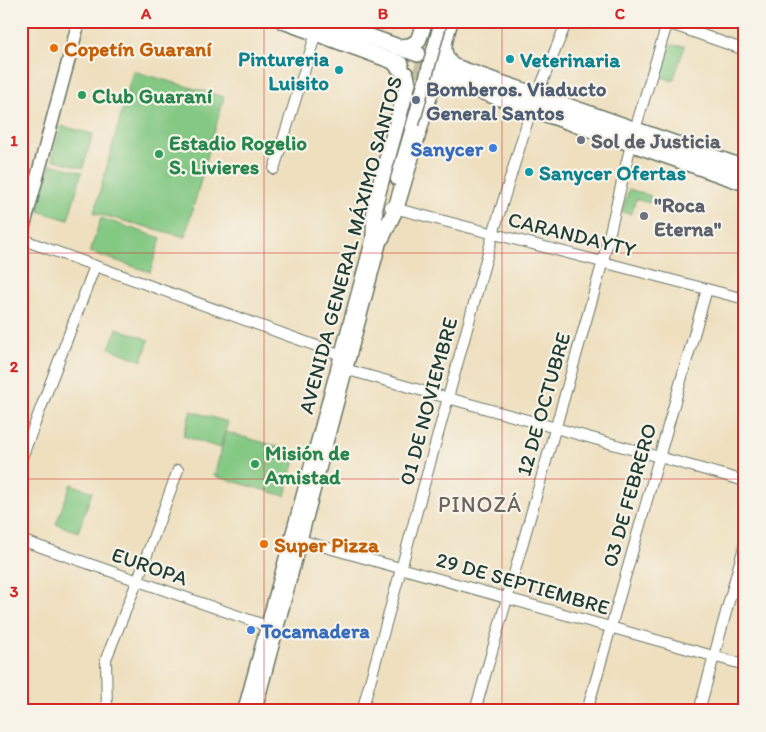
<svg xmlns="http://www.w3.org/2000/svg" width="766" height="732" font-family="Itim,sans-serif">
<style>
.green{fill:#83c883;stroke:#51825c}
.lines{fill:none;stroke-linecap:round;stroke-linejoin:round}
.highway-tunnel{stroke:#c5bfa2;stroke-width:15;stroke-dasharray:15 8;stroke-linecap:butt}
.minor-casing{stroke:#677664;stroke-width:12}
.major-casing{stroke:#677664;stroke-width:15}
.highway-casing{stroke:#677664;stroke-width:18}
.minor{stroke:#fff;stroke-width:10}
.major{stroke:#fff;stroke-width:12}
.highway{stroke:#fff;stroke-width:15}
.major-bridge-casing{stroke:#677664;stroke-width:15;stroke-linecap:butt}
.major-bridge{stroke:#fff;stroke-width:12}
.grid{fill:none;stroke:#d62828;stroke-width:1;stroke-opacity:0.55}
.food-dot{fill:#e8710a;stroke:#f7f3e8;stroke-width:2}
.culture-dot{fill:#0f9aa8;stroke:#f7f3e8;stroke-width:2}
.leisure-dot{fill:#2e9e5b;stroke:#f7f3e8;stroke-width:2}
.service-dot{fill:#5c6f8a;stroke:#f7f3e8;stroke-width:2}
.worship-dot{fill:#6b7280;stroke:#f7f3e8;stroke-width:2}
.shop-dot{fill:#3f7fe0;stroke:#f7f3e8;stroke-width:2}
.labels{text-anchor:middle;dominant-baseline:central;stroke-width:4.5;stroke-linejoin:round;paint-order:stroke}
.food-label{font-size:21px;font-weight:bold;fill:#c56008;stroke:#f7f3e8;text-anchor:start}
.culture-label{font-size:21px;font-weight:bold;fill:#0d838f;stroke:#f7f3e8;text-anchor:start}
.service-label{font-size:21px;font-weight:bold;fill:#4e5e75;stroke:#f7f3e8;text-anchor:start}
.leisure-label{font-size:21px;font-weight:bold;fill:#27864d;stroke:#f7f3e8;text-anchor:start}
.worship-label{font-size:21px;font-weight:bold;fill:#5b616d;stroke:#f7f3e8;text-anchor:start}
.shop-label{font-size:21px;font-weight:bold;fill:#366cbe;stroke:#f7f3e8;text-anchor:end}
.street-label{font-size:21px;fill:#1f3d34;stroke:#f7f3e8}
.neighbourhood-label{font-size:22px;letter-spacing:1px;fill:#6a655e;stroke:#f7f3e8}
.neatline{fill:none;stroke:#d62828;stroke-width:2}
.grid-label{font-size:16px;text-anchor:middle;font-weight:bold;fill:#d62828}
</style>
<rect width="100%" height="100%" fill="#f7f3e8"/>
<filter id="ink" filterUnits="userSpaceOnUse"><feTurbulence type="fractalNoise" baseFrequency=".02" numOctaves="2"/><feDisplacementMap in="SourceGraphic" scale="10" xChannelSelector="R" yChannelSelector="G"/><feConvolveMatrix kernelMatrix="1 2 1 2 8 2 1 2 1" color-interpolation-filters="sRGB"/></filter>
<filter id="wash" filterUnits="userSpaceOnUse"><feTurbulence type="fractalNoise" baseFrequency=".0096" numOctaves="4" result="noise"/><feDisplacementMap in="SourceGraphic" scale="20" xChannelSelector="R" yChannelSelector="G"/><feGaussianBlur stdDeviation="1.12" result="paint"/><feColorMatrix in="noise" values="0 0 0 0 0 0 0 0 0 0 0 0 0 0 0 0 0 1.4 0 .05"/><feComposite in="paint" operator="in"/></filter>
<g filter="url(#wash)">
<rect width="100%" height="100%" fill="#eedfbe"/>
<path class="green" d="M 670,45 L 685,46 L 673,81 L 659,76 Z
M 133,71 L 224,97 L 185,237 L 94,213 Z
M 61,126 L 93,134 L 83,168 L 52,159 Z
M 51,164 L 82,172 L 68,220 L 38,211 Z
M 629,189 L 651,196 L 649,203 L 636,199 L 631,214 L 622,212 Z
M 101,218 L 161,238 L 150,272 L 90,252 Z
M 117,328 L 149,340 L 142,361 L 109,348 Z
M 191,411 L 228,422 L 220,448 L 183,436 Z
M 226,432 L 297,452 L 285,496 L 214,476 Z
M 71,484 L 92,492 L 78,532 L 56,524 Z"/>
</g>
<g filter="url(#ink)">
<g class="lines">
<path class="highway-tunnel" d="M 414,68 L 434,75"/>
<defs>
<path id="minor" d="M 662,21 L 745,50
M 274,169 L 316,33
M 390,207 L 745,299
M 21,239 L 347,357
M 341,368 L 745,481
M 21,460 L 95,266
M 293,538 L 745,665
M 21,540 L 267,626
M 107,711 L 106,659 L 137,582 L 178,470
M 362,711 L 493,234 L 531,110 L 567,21
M 475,711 L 603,261 L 633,136 L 668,21
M 587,711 L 707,289
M 699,711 L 745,543"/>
<path id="major" d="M 397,179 L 413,124
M 21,237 L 79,21
M 244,711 L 376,226
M 255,711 L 380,242"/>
<path id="highway" d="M 283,21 L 401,64
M 326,21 L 418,54
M 450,21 C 445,41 438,51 453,67
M 399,47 L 410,46 L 418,41 L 425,21
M 438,61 L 745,168
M 434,75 L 745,183
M 374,235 L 375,203 L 408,83 L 406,75 L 392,60
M 382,237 L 396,208 L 430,93 L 438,84 L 450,81"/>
</defs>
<use href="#minor" class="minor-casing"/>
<use href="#major" class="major-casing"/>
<use href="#highway" class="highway-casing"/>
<use href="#minor" class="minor"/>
<use href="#major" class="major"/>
<use href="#highway" class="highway"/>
<defs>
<path id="major-bridge" d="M 413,124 L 441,21"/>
</defs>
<use href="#major-bridge" class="major-bridge-casing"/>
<use href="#major-bridge" class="major-bridge"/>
</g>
</g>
<path class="grid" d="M 264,21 L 264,711M 502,21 L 502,711M 21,253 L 745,253M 21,479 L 745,479"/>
<g class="food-dot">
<circle cx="54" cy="48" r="5"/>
<circle cx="264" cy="544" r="5"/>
</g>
<g class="culture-dot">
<circle cx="510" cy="59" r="5"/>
<circle cx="339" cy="70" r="5"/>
<circle cx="529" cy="172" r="5"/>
</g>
<g class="leisure-dot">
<circle cx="82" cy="95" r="5"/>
<circle cx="159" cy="154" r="5"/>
<circle cx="255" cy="464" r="5"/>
</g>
<circle class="service-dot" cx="416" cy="100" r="5"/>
<g class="worship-dot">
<circle cx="581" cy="140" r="5"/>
<circle cx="644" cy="216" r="5"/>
</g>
<g class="shop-dot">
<circle cx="493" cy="148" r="5"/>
<circle cx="251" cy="630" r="5"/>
</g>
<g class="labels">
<g class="food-label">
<text x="64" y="48">Copetín Guaraní</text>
<text x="274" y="544">Super Pizza</text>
</g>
<g class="culture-label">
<text x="329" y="58" text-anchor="end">Pintureria<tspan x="329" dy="24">Luisito</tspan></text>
<text x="520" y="59">Veterinaria</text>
<text x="539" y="172">Sanycer Ofertas</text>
</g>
<g class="service-label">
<text x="426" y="88">Bomberos. Viaducto<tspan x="426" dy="24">General Santos</tspan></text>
</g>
<g class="leisure-label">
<text x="92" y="95">Club Guaraní</text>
<text x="169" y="142">Estadio Rogelio<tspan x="169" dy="24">S. Livieres</tspan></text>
<text x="265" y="452">Misión de<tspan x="265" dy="24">Amistad</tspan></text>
</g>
<g class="worship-label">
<text x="591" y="140">Sol de Justicia</text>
<text x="654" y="204">"Roca<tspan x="654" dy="24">Eterna"</tspan></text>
</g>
<g class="shop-label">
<text x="483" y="148">Sanycer</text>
<text x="261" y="630" text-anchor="start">Tocamadera</text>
</g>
<g class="street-label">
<text transform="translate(572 234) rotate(14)">CARANDAYTY</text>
<text transform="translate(350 245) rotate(-75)">AVENIDA GENERAL MÁXIMO SANTOS</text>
<text transform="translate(428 401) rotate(-75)">01 DE NOVIEMBRE</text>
<text transform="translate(543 404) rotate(-74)">12 DE OCTUBRE</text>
<text transform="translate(629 495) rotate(-74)">03 DE FEBRERO</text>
<text transform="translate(150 566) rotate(19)">EUROPA</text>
<text transform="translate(523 583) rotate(16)">29 DE SEPTIEMBRE</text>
</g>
<g class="neighbourhood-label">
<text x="480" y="504">PINOZÁ</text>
</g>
</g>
<rect width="766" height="732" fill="none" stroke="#f7f3e8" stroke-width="55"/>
<rect x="28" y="28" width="710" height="676" class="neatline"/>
<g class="grid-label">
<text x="146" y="19">A</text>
<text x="383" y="19">B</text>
<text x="620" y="19">C</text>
<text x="14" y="146">1</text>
<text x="14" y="372">2</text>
<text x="14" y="597">3</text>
</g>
</svg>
